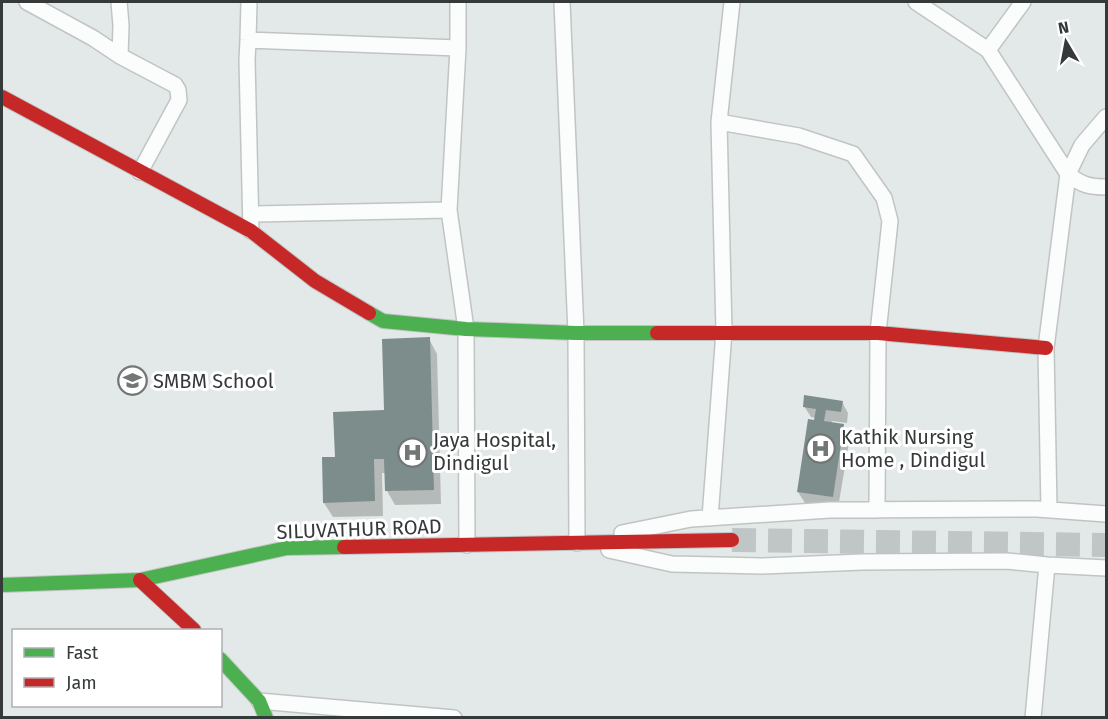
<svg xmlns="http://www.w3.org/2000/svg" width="1108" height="719" font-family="'Fira Sans',sans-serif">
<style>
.shadow{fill:#0003}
.building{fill:#7d8d8c}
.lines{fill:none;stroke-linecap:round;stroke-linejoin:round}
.primary-tunnel{stroke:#c0c6c5;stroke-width:24;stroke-dasharray:24 12;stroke-linecap:butt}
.street-casing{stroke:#c0c5c4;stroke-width:18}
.fast-casing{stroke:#c0c5c4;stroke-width:16}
.jam-casing{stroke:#c0c5c4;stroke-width:16}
.street{stroke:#fbfcfc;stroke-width:15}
.fast{stroke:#4caf50;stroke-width:14}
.jam{stroke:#c62828;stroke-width:14}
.labels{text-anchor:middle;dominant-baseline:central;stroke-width:6;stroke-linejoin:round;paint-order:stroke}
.poi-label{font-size:20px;fill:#353939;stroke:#fff;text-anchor:start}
.street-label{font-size:20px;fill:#353939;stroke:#fff}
</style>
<rect width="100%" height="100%" fill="#e3e9e8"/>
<path class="shadow" d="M 429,339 L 437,354 L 441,504 L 395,505 L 387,491 L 386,473 L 382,473 L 383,516 L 333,517 L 324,503 L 336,458 L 386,412 Z
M 842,402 L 848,413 L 847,423 L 832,421 L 831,424 L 843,426 L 850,437 L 838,508 L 805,503 L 798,492 L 816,418 L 811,417 L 804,406 Z"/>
<path class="building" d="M 430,337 L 434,490 L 385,491 L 384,459 L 374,459 L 375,501 L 323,503 L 322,457 L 335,457 L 333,412 L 384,410 L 382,339 Z
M 804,395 L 843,401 L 841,412 L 826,410 L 824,421 L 844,424 L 833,497 L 797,492 L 808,419 L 814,420 L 816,409 L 803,407 Z"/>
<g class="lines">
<path class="primary-tunnel" d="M 732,540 L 1106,545"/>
<defs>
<path id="street" d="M 27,2 L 93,38 L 120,56 L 175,85 L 178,90 L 179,100 L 140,172
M 119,2 L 121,25 L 120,56
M 249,2 L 248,40 L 247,60 L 251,231
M 458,2 L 458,48 L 449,210 L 466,329 L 467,545
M 562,2 L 576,333 L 577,543
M 916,2 L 988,50 L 1068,174 C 1081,185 1090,187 1106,187
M 248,40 L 458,48
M 988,50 L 1023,2
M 719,122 L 799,136 L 853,154 L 884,198 L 890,221 L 878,333 L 877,510
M 252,214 L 449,210
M 1049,510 L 1046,348 L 1068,174 L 1082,145 L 1106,117
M 710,518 L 724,332 L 719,122 L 732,2
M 622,533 L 691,519 L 830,510 L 1037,509 L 1106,514
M 609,550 L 672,564 L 762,566 L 863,562 L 1007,561 L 1047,565 L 1106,568
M 259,701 L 454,718
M 1033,718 L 1047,565"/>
<path id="fast" d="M 369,313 L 383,321 L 466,329 L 576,333 L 657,333
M 2,585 L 140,580 L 287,548 L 344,547
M 220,659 L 259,701 L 266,718"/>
<path id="jam" d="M 2,97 L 251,231 L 315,281 L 369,313
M 657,333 L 878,333 L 1046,348
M 344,547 L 732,540
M 140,580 L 194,630"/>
</defs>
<use href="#street" class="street-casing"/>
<use href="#fast" class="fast-casing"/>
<use href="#jam" class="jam-casing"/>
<use href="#street" class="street"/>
<use href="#fast" class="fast"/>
<use href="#jam" class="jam"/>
</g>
<defs>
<symbol id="school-ring" viewBox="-11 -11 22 22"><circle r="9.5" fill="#fff" stroke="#727776" stroke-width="1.5"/><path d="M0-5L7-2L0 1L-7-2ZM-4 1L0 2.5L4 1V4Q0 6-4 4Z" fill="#727776"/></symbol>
<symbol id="hospital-ring" viewBox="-11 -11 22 22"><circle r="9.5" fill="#fff" stroke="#727776" stroke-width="1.5"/><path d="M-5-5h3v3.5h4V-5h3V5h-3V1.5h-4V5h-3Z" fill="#727776"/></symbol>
</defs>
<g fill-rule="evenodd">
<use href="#school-ring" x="116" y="364" width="33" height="33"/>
<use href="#hospital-ring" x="804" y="432" width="33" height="33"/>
<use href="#hospital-ring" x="396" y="436" width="33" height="33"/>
</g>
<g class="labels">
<g class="poi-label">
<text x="153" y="381">SMBM School</text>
<text x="841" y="437">Kathik Nursing<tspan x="841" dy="23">Home , Dindigul</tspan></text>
<text x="433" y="440">Jaya Hospital,<tspan x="433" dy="23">Dindigul</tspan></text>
</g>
<g class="street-label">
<text transform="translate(359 529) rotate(-2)">SILUVATHUR ROAD</text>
</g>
</g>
<rect width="1108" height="719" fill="none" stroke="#353939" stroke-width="6"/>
<rect x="12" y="629" width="210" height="78" fill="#ffffff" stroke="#aeb0b0" stroke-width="1.5"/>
<rect x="24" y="648" width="30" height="9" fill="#4caf50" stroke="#aeb0b0" stroke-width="1.5"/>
<text x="66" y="659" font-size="18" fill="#353939">Fast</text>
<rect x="24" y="678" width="30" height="9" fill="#c62828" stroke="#aeb0b0" stroke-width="1.5"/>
<text x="66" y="689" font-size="18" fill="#353939">Jam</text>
<g transform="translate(1066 42) rotate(350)" stroke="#ffffff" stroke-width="4.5" paint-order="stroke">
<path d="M0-4.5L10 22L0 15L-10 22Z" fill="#353939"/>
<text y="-9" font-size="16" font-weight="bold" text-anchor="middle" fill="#353939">N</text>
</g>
</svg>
